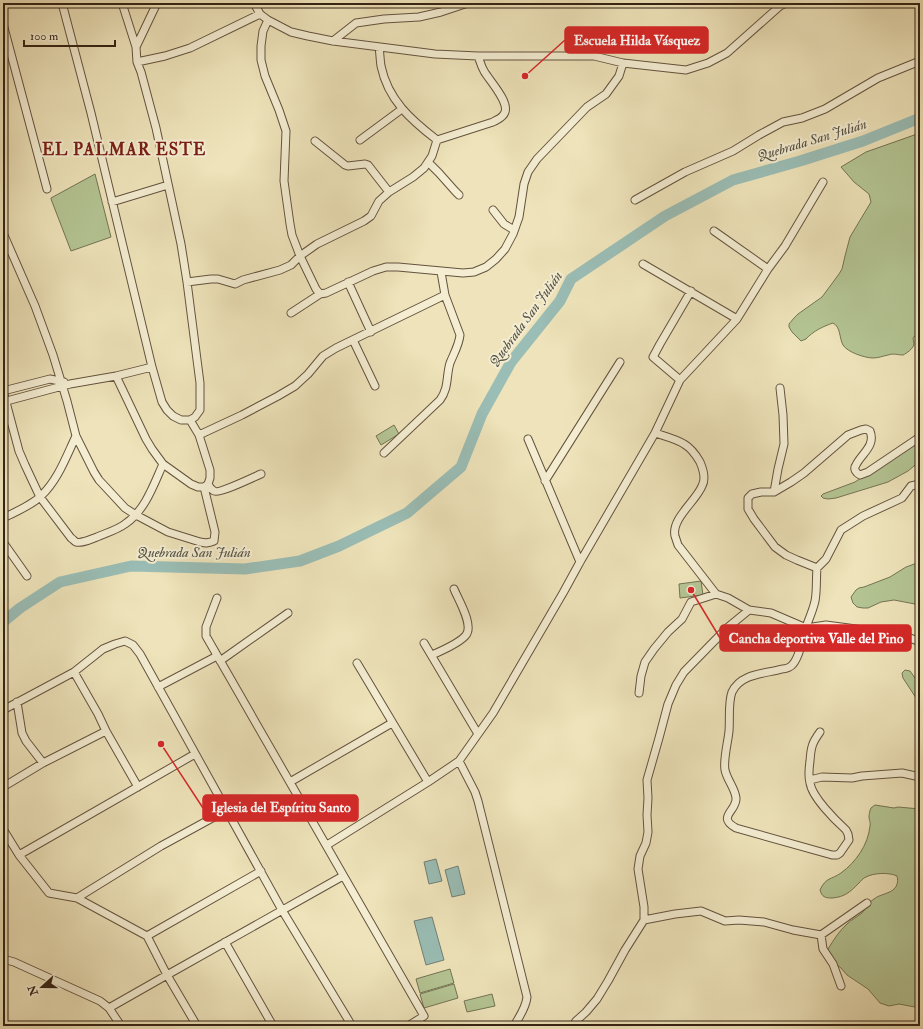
<svg xmlns="http://www.w3.org/2000/svg" width="923" height="1029" font-family="'IM FELL Double Pica',serif">
<style>
.green{fill:#b4c493;stroke:#747454}
.water{fill:#9abdb5;stroke:#727f75}
.lines{fill:none;stroke-linecap:round;stroke-linejoin:round}
.river{stroke:#9abdb5;stroke-width:11}
.street-casing{stroke:#63533e;stroke-width:9}
.street{stroke:#f4edd2;stroke-width:7}
.labels{text-anchor:middle;dominant-baseline:central;stroke-width:4;stroke-linejoin:round;paint-order:stroke}
.water-label{font-size:14px;font-style:italic;fill:#535144;stroke:#f4edd2}
.district-label{font-size:17px;font-weight:bold;letter-spacing:1px;fill:#7a1f14;stroke:#f4edd2}
.leader{fill:none;stroke:#d62828;stroke-width:1.5}
.callout-dot{fill:#d62828;stroke:#f4edd2;stroke-width:1.5}
.callout{fill:#d62828;stroke:#d62828;stroke-width:1.5}
.callout-label{font-size:14px;text-anchor:middle;font-weight:bold;fill:#fff}
</style>
<rect width="100%" height="100%" fill="#eee3ba"/>
<filter id="stains"><feTurbulence type="fractalNoise" baseFrequency=".005" numOctaves="4"/><feColorMatrix values="0 0 0 0 .2 0 0 0 0 .09 0 0 0 0 .02 0 0 0 .5 -.17"/></filter>
<radialGradient id="worn" r=".72"><stop offset=".6" stop-color="#630" stop-opacity="0"/><stop offset="1" stop-color="#630" stop-opacity=".3"/></radialGradient>
<path class="green" d="M 920,133 L 920,330 L 913,338 C 913,340 914,342 914,344 C 913,349 907,353 903,355 C 898,355 893,353 888,355 C 883,356 878,358 873,358 C 865,358 847,352 843,345 C 839,338 841,327 833,323 C 824,326 813,331 806,339 L 801,341 L 792,332 L 789,327 L 789,324 L 794,318 L 798,314 L 822,297 L 839,274 L 842,269 L 845,256 L 850,237 L 871,202 L 869,194 L 854,182 L 841,167 L 866,152 Z
M 95,174 L 111,237 L 71,251 L 51,199 L 51,198 Z
M 394,425 L 399,434 L 381,445 L 376,436 Z
M 920,436 L 920,461 L 908,471 L 888,482 L 836,498 L 828,499 L 823,498 L 821,496 L 823,494 L 855,482 L 894,456 Z
M 920,562 L 920,605 L 894,600 L 881,602 L 868,608 L 863,608 L 857,607 L 853,603 L 851,597 L 856,590 L 859,588 L 864,587 L 890,577 L 906,567 Z
M 701,581 L 703,595 L 680,598 L 679,584 Z
M 905,670 L 910,671 L 915,678 L 920,682 L 920,704 L 903,678 L 902,673 Z
M 875,805 L 894,808 L 898,807 L 920,809 L 920,1008 L 899,1004 L 889,1006 L 880,1003 L 868,989 L 847,975 L 841,968 L 833,962 L 828,949 C 833,941 839,931 847,924 C 851,920 857,917 862,913 C 866,908 868,903 874,899 C 880,894 890,894 895,888 C 898,884 898,880 897,876 C 889,872 873,873 866,877 C 863,878 861,881 859,883 C 850,892 845,897 832,898 C 825,898 822,897 820,890 C 826,877 831,880 841,873 C 856,862 868,845 870,826 C 871,823 869,820 869,817 C 869,814 870,810 871,808 Z
M 450,969 L 454,983 L 420,993 L 416,979 Z
M 454,984 L 458,998 L 424,1008 L 420,994 Z
M 492,994 L 495,1006 L 467,1012 L 464,1001 Z"/>
<path class="water" d="M 436,859 L 442,881 L 429,884 L 424,862 Z
M 458,866 L 465,894 L 452,897 L 445,870 Z
M 432,917 L 444,960 L 426,965 L 414,921 Z"/>
<g class="lines">
<path class="river" d="M 3,622 L 20,608 L 60,582 L 131,566 L 245,569 L 300,561 L 339,546 L 407,513 L 461,467 L 482,414 L 511,362 L 560,301 L 571,279 L 665,216 L 733,180 L 800,161 L 863,141 L 920,118"/>
<defs>
<path id="street" d="M 62,3 L 91,113 L 152,367 L 162,402 L 167,410 L 173,416 L 181,420 L 190,420 L 195,417 L 200,410 L 200,383 L 187,282 L 181,244 L 156,128 L 141,72 L 137,62 L 136,47 L 122,3
M 254,3 L 260,14 L 268,20 L 291,32 L 308,36 L 333,41 L 435,54 L 478,56 L 594,56 L 623,63 L 686,70 L 708,63 L 727,53 L 780,6 L 786,3
M 268,20 L 263,31 L 261,46 L 261,60 L 265,76 L 279,110 L 286,131 L 284,181 L 290,224 L 292,235 L 300,256 L 316,289 L 320,294
M 3,24 L 47,189
M 333,41 L 356,23 L 384,19 L 419,17 L 441,12 L 468,3
M 136,47 L 157,3
M 379,47 C 380,53 380,60 381,66 C 388,100 411,120 437,140
M 137,62 L 165,56 L 190,48 L 260,14
M 360,140 L 402,109
M 315,141 L 345,165 L 348,166 L 365,164 L 368,165 L 389,192
M 428,162 L 439,173 L 455,191 L 459,195
M 635,200 L 685,172 L 733,151 L 759,135 L 783,122 L 802,118 L 825,109 L 878,78 L 920,61
M 112,202 L 168,185
M 493,210 L 504,224 L 514,230
M 714,231 L 768,269
M 3,233 L 35,306 L 53,355 L 67,401 L 76,436 L 94,472 L 99,480 L 125,508 L 136,515 L 151,523 L 168,532 L 200,542 L 206,543 L 211,542 L 214,541 L 215,532 L 204,487
M 643,264 L 737,319
M 187,282 L 211,279 L 218,279 L 235,284 L 243,280 L 280,270 L 291,265 L 300,256 L 317,244 L 364,221 L 371,216 L 379,201 L 389,192 L 413,177 L 424,168 L 432,156 L 437,140 L 493,122 C 498,119 503,118 505,112 C 509,101 489,80 484,71 C 481,66 480,61 478,56
M 348,282 L 371,332
M 291,313 L 320,294 L 326,293 L 373,271 L 386,267 L 398,267 L 463,273 L 474,272 L 486,267 L 496,259 L 505,249 L 513,234 L 519,217 L 524,184 L 528,172 L 537,159 L 587,107 L 606,94 L 619,76 L 623,63
M 353,340 L 375,386
M 116,376 L 146,439 L 152,449 L 163,464 L 191,484 L 198,487 L 204,487 L 208,484 L 210,478 L 210,470 L 199,435 L 190,420
M 680,380 L 653,357 L 660,344 L 691,291
M 3,391 L 19,451 L 25,465 L 40,497 L 71,538 C 73,539 74,541 76,542 C 82,544 91,539 97,537 C 106,533 117,530 125,524 C 145,511 154,484 163,464
M 3,391 L 50,379 L 64,382
M 3,402 L 70,384 L 116,376 L 152,367
M 655,433 C 664,436 676,439 684,444 C 691,448 696,455 700,462 C 703,469 706,479 702,486 C 696,501 671,519 675,536 C 676,539 677,542 678,545 L 716,594 L 728,598 L 749,610 L 771,613 L 806,628 L 826,625 L 856,629 L 905,636 L 920,642
M 199,435 L 242,415 L 278,396 L 295,386 L 308,374 L 323,356 L 336,348 L 445,295
M 528,439 L 580,562
M 384,453 L 440,400 C 449,388 446,376 450,363 C 454,353 459,345 460,335 L 445,295 L 441,272
M 545,481 L 620,362
M 208,484 C 209,486 212,490 214,491 C 219,494 254,477 261,474
M 774,492 L 778,469 L 784,444 L 783,415 L 780,388
M 3,518 C 14,513 33,504 41,496 C 58,480 66,457 76,436
M 3,542 L 27,576
M 817,568 L 797,560 L 786,555 L 775,547 L 754,519 L 748,509 L 748,498 L 752,494 L 761,492 L 774,492 L 791,482 L 804,473 L 848,435 L 861,430 L 866,429 L 870,431 C 876,446 861,454 856,465 C 853,469 856,473 860,475 L 868,472 L 920,437
M 217,598 L 206,627 L 206,636 L 424,1016 L 408,1026
M 424,643 L 478,734
M 432,655 C 441,651 460,643 466,635 C 474,625 458,599 454,589
M 220,661 L 288,613
M 357,663 L 428,782
M 74,672 L 98,714 L 106,731 L 138,787
M 158,687 L 217,656
M 639,693 L 641,676 L 645,662 L 654,649 L 668,632 L 682,619 L 691,602 L 716,594
M 17,702 L 22,733 L 26,741 L 43,763
M 3,710 L 74,672 L 103,649 L 115,644 L 125,641 L 133,645 L 140,654 L 282,910 L 352,1026
M 820,732 C 812,743 811,747 810,761 C 809,768 808,776 810,783 C 812,797 835,820 846,830 L 848,834 L 849,840 L 840,853 L 837,855 L 832,855 L 736,828 C 716,817 737,811 736,798 C 735,788 727,780 725,770 C 723,760 728,742 729,731 C 730,720 728,702 732,692 C 741,673 765,674 782,669 C 786,669 791,667 793,664 C 800,656 803,638 806,627 C 809,619 813,610 815,601 C 817,591 816,579 817,568 L 826,559 L 841,530 L 863,516 L 902,498 L 911,486 L 920,484
M 459,761 L 475,792 L 478,801 L 527,997 C 526,1008 519,1017 514,1026
M 810,780 L 822,777 L 852,778 L 862,776 L 902,773 L 920,777
M 290,782 L 392,723
M 3,787 L 43,763 L 106,731
M 3,829 L 19,855 L 49,893 L 77,898 L 147,936 L 167,975 L 197,1026
M 327,845 L 428,782 L 459,761 L 493,713 L 563,593 L 580,562 L 655,433 L 680,380 L 737,319 L 768,269 L 785,246 L 823,182
M 19,855 L 195,754
M 77,898 L 161,846 L 227,810
M 644,920 L 675,914 L 701,911 L 725,921 L 739,920 L 764,922 L 793,930 L 821,935 L 867,903
M 821,935 L 823,949 L 833,964 L 841,986
M 147,936 L 261,871
M 225,942 L 273,1026
M 3,959 L 14,962 L 100,1001 L 109,1008 L 121,1026
M 109,1008 L 167,975 L 343,876
M 573,1026 L 576,1021 L 586,1012 L 597,999 L 608,981 L 625,950 L 644,920 L 644,907 L 638,869 L 640,856 L 646,843 L 648,832 L 647,815 L 648,798 L 647,780 L 659,738 L 668,704 L 676,685 L 684,672 L 727,628 L 749,610"/>
</defs>
<use href="#street" class="street-casing"/>
<use href="#street" class="street"/>
</g>
<g class="labels">
<g class="water-label">
<text transform="translate(812 140) rotate(-17)">Quebrada San Julián</text>
<text transform="translate(526 319) rotate(-54)">Quebrada San Julián</text>
<text x="194" y="552">Quebrada San Julián</text>
</g>
<g class="district-label">
<text x="124" y="149">EL PALMAR ESTE</text>
</g>
</g>
<path class="leader" d="M525 76L565 40M691 590L720 638M161 744L203 808"/>
<g class="callout-dot">
<circle cx="525" cy="76" r="4"/>
<circle cx="691" cy="590" r="4"/>
<circle cx="161" cy="744" r="4"/>
</g>
<g class="callout">
<rect x="565" y="27" width="143" height="26" rx="4"/>
<rect x="720" y="625" width="191" height="26" rx="4"/>
<rect x="203" y="795" width="155" height="26" rx="4"/>
</g>
<g class="callout-label">
<text x="637" y="45">Escuela Hilda Vásquez</text>
<text x="816" y="643">Cancha deportiva Valle del Pino</text>
<text x="281" y="812">Iglesia del Espíritu Santo</text>
</g>
<rect width="923" height="1029" fill="none" stroke="#eee3ba" stroke-width="16"/>
<rect x="4" y="4" width="915" height="1021" fill="none" stroke="#352314" stroke-width="2"/>
<rect x="8" y="8" width="907" height="1013" fill="none" stroke="#352314"/>
<g transform="translate(42 987) rotate(249)" stroke="#f4edd2" stroke-width="3" paint-order="stroke">
<path d="M0-3L7 15L0 10L-7 15Z" fill="#352314"/>
<text y="-6" font-size="11" font-weight="bold" text-anchor="middle" fill="#352314">N</text>
</g>
<path d="M24 40v6h91v-6" fill="none" stroke="#352314" stroke-width="2"/>
<text x="30" y="40" font-size="12" fill="#352314" stroke="#f4edd2" stroke-width="3" paint-order="stroke">100 m</text>
<rect width="100%" height="100%" filter="url(#stains)"/>
<rect width="100%" height="100%" fill="url(#worn)"/>
</svg>
